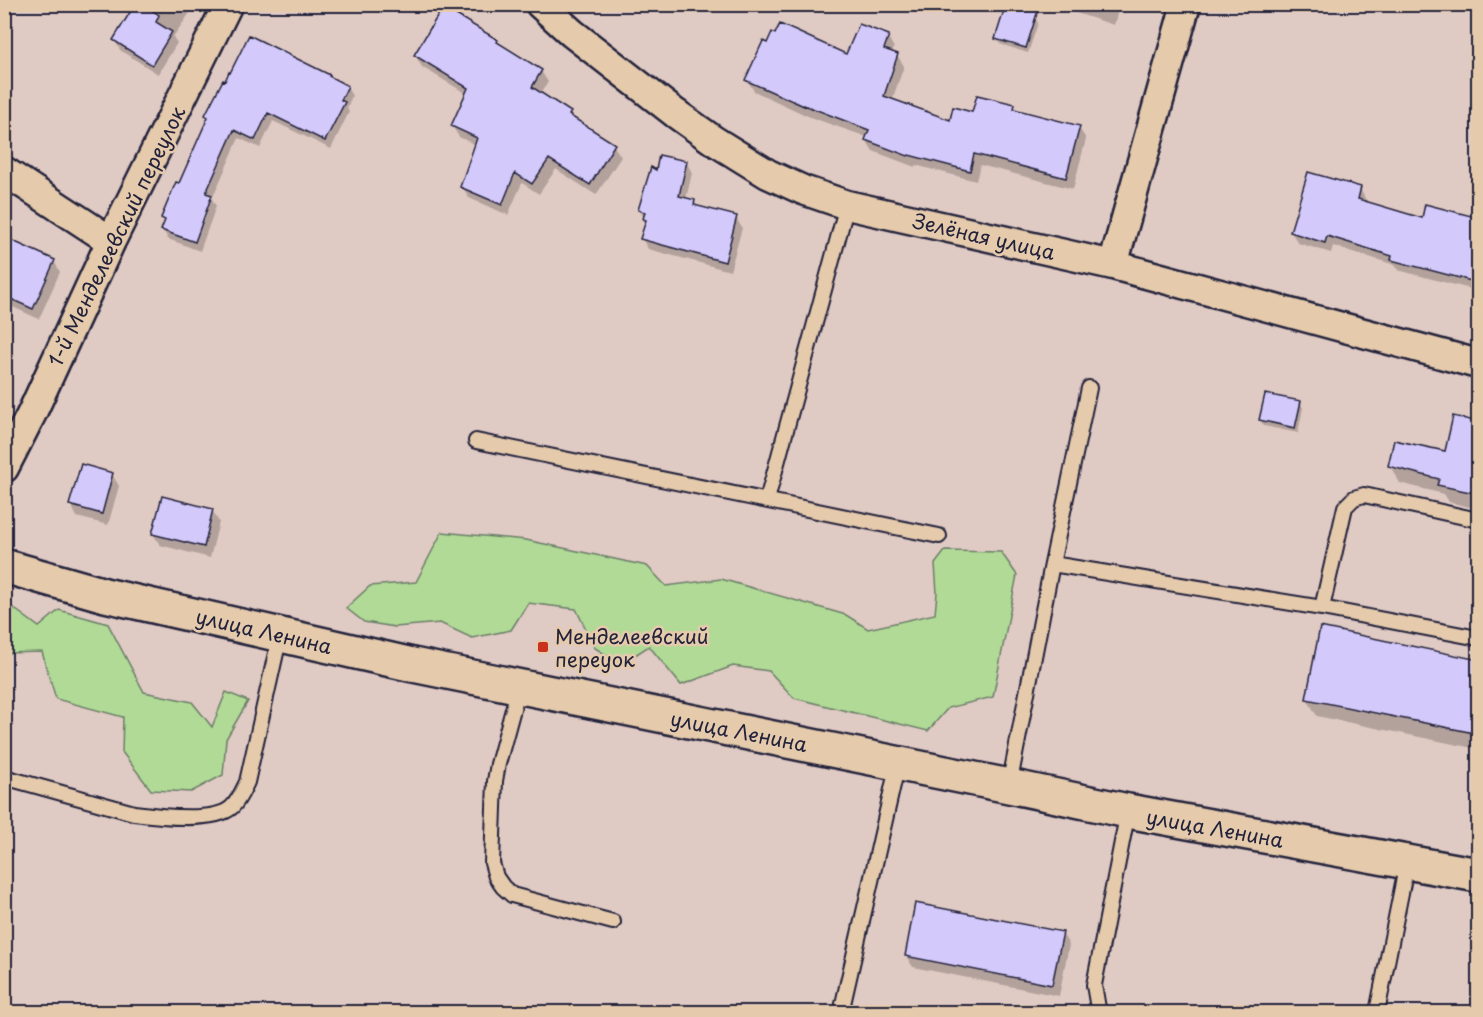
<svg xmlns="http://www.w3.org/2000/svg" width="1483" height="1017" font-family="'Playpen Sans',sans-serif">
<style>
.green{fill:#b1da96;stroke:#6a7e68;stroke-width:1.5}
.shadow{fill:#0003}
.building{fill:#d3c9fb;stroke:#22223b;stroke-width:1.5}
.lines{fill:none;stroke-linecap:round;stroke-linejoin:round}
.lane-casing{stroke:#22223b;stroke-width:18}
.street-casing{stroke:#22223b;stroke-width:33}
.secondary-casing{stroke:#22223b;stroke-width:38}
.lane{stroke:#e5caac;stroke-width:14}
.street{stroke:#e5caac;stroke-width:28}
.secondary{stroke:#e5caac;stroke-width:33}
.poi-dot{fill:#c8321e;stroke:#e5caac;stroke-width:2}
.labels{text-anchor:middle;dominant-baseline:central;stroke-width:5;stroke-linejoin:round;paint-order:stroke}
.street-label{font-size:20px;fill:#22223b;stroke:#e5caac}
.poi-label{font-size:20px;fill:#22223b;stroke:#e5caac;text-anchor:start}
</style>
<rect width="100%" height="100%" fill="#e0cac4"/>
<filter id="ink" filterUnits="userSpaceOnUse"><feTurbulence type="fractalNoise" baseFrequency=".0167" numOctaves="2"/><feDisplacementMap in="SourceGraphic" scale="12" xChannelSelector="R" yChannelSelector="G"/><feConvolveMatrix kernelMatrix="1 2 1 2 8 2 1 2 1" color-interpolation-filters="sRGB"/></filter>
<g filter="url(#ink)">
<path class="green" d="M 442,532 L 526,540 L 647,566 L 666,586 L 721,579 L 846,615 L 868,629 L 935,614 L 937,593 L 935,564 L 945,551 L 1001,552 L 1017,575 L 993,697 L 948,708 L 928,731 L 794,698 L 769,671 L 733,666 L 681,685 L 649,646 L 621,664 L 595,648 L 576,609 L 528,603 L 511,630 L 472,638 L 440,623 L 395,627 L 364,622 L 346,608 L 370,586 L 416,582 Z
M 4,601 L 39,627 L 59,610 L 108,624 L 144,692 L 192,702 L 212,727 L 226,692 L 248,701 L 226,739 L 223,775 L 191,792 L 151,790 L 122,752 L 123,717 L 56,699 L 42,652 L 5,653 Z"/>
<path class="shadow" d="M 137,4 L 196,4 L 173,37 L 177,43 L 158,74 L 120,50 L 115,40 Z
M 1067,4 L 1120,4 L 1114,25 L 1070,11 Z
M 1035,18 L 1038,23 L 1028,53 L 1000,44 L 996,38 Z
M 778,25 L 847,56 L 888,37 L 894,48 L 892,53 L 897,55 L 904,66 L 892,100 L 951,122 L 973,114 L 1014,106 L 1018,112 L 1079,128 L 1086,139 L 1073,189 L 980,165 L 976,181 L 915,165 L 915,167 L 873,151 L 866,140 L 867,137 L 810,117 L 754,91 L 747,80 Z
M 497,41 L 500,46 L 541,71 L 548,82 L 540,95 L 570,113 L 573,119 L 614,146 L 621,157 L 596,195 L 556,169 L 539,194 L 522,183 L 508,215 L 469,198 L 462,186 L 476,145 L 459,137 L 452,126 L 467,94 L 422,67 L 415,55 Z
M 347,87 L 352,96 L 347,108 L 349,112 L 331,149 L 273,121 L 260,148 L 239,138 L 212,199 L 216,206 L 200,251 L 168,239 L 163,230 L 166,223 L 163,218 L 209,119 L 207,115 Z
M 687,163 L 692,173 L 686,199 L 694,201 L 698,207 L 736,218 L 742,228 L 730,271 L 648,249 L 642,239 L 646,223 L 640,210 L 656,172 Z
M 1360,189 L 1366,200 L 1365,202 L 1423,220 L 1478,219 L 1478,295 L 1474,290 L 1398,270 L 1395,265 L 1333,246 L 1331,253 L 1298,243 L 1291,232 Z
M 4,239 L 54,261 L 60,272 L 39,319 L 4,303 Z
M 1300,402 L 1303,408 L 1298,433 L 1264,426 L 1260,420 Z
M 1478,423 L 1478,509 L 1449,502 L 1444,494 L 1400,483 L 1390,466 L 1446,453 Z
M 112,474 L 119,486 L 108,525 L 77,517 L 71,505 Z
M 212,510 L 219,522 L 210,558 L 160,545 L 153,534 Z
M 1478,661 L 1478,749 L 1317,716 L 1307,699 Z
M 1062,933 L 1069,945 L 1059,996 L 913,967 L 906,956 Z
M 1435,1005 L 1473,1012 L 1434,1012 Z"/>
<path class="building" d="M 135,4 L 143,4 L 159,15 L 156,22 L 172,32 L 152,65 L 113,40 Z
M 1006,4 L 1040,4 L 1026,48 L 995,39 Z
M 443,7 L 498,40 L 497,42 L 542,70 L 532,87 L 571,112 L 569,115 L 615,144 L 590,185 L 549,159 L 532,184 L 515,173 L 502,205 L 460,187 L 477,138 L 451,126 L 468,88 L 414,55 Z
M 780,24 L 846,54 L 859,24 L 889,35 L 884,49 L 898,54 L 884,96 L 950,120 L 953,107 L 972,112 L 977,95 L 1015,104 L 1014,109 L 1080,126 L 1066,178 L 974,154 L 970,171 L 909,155 L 908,156 L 865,140 L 869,130 L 804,105 L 804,106 L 745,80 L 763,41 L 767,43 L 772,32 L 775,34 Z
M 249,35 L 330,75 L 329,76 L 348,86 L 341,100 L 345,102 L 325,141 L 268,113 L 255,140 L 234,130 L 206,193 L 212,195 L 195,242 L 161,230 L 165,220 L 161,218 L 176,182 L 179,183 L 208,117 L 205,115 L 223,80 L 225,81 L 229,72 L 230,73 Z
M 659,155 L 687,161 L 679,196 L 695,200 L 694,205 L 737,216 L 725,262 L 640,239 L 646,220 L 643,219 L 645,212 L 638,210 L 651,167 L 656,170 Z
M 1308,172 L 1361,187 L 1358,199 L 1422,218 L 1425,204 L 1479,218 L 1479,283 L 1391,260 L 1392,256 L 1327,236 L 1325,243 L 1290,232 Z
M 4,237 L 55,260 L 33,309 L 4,296 Z
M 1265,394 L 1301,401 L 1295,428 L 1259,420 Z
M 1453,416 L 1479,422 L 1479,494 L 1437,485 L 1439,479 L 1388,466 L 1394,440 L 1445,451 Z
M 81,464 L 113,473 L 102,514 L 69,505 Z
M 162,496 L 213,509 L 204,547 L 152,534 Z
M 1320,627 L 1479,660 L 1479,734 L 1306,699 Z
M 915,903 L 1063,932 L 1052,985 L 905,956 Z"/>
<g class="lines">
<defs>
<path id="lane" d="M 1089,388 L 1052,564 L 1322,608 L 1478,638
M 476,441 L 939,536
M 767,500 L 847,205
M 1322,608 L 1345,507 L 1354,498 L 1364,495 L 1478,520
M 519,687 L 498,764 L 495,781 L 492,863 L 496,877 L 503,887 L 512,895 L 613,922
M 4,777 L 134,813 C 157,816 215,823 232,807 C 239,800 243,790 247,782 L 280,635
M 1009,786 L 1052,564
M 843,1004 L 898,763
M 1100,1012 L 1098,1008 L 1094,985 L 1128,811
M 1377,1012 L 1407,863"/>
<path id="street" d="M 540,4 L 572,33 L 675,113 L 713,140 L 768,174 L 803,190 L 847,205 L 1113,265 L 1478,364
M 4,171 L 111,241
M 1113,265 L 1186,4
M 4,468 L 32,413 L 111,241 L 228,4"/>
<path id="secondary" d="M 4,566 L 105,595 L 413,665 L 1009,786 L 1128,811 L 1478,875"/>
</defs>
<use href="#lane" class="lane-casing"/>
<use href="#street" class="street-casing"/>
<use href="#secondary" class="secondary-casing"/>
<use href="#lane" class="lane"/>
<use href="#street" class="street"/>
<use href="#secondary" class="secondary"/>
</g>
</g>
<rect class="poi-dot" x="537" y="641" width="12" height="12" rx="3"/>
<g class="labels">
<g class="street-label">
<text transform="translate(116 236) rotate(-64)">1-й Менделеевский переулок</text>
<text transform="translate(984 236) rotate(13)">Зелёная улица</text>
<text transform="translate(264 631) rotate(13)">улица Ленина</text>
<text transform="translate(739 731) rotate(11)">улица Ленина</text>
<text transform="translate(1215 828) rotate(10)">улица Ленина</text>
</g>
<g class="poi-label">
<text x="555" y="636">Менделеевский<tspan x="555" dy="23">переуок</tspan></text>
</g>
</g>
<rect width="1483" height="1017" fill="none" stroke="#e5caac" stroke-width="24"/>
<rect x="12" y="12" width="1459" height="993" fill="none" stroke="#22223b" stroke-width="2" filter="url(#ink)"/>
</svg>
